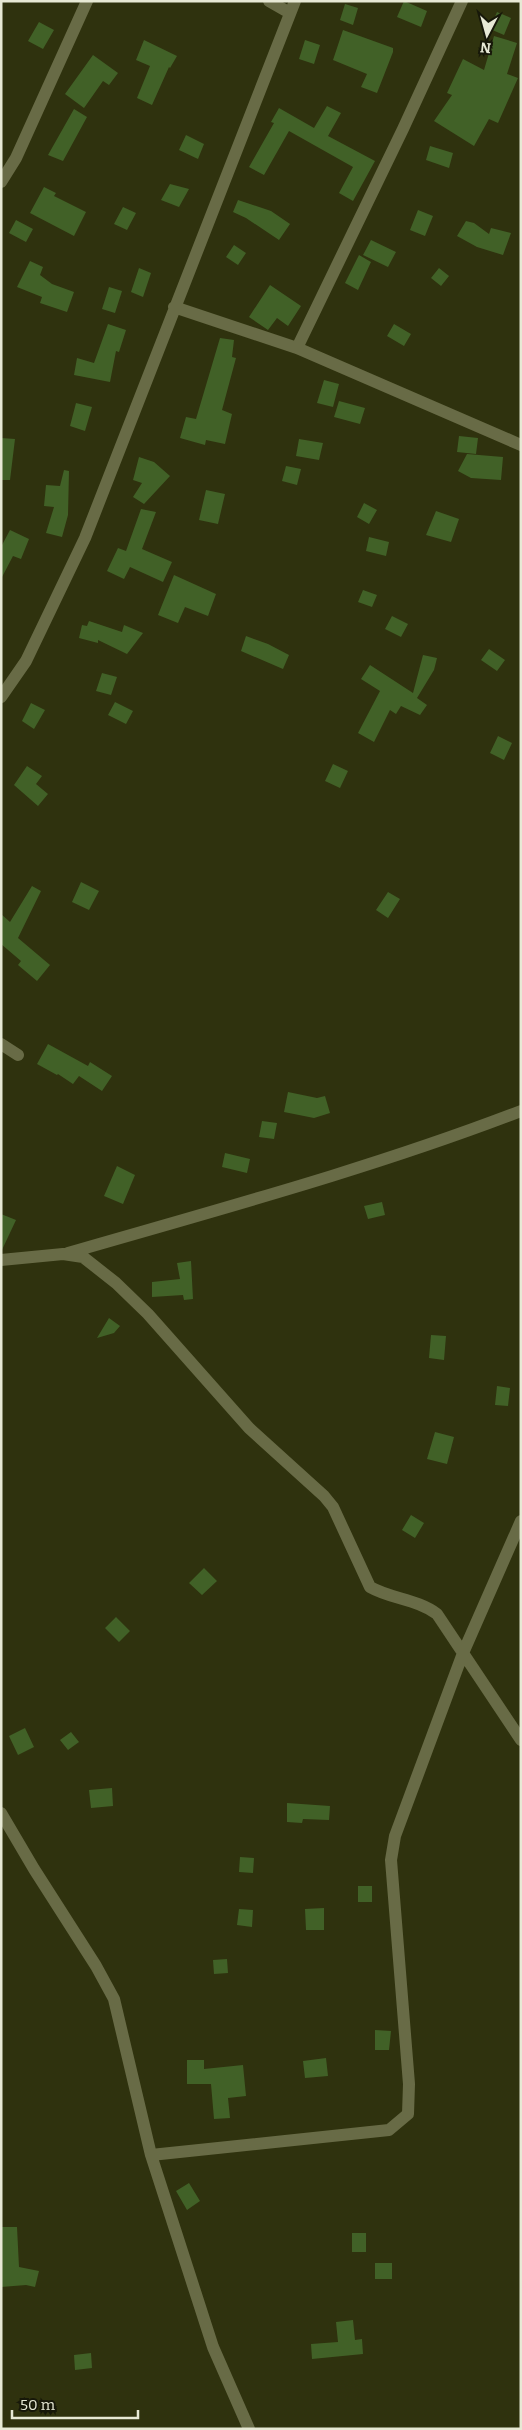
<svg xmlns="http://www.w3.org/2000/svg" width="522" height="2430" font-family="Bitter,serif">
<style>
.building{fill:#416127}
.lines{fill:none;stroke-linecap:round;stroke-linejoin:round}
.minor{stroke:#686b46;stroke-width:12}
</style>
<rect width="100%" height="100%" fill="#2f320e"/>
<path class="building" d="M 404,1 L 427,11 L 421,27 L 397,17 Z
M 345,4 L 358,8 L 353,25 L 340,20 Z
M 497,12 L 511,18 L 504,35 L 490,29 Z
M 39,22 L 54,30 L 43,49 L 28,41 Z
M 343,30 L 393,48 L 393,52 L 377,93 L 361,87 L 367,74 L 333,60 Z
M 494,36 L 517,43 L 507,74 L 518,78 L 498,123 L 489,119 L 474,146 L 434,121 L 452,95 L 447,93 L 463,59 L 484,70 Z
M 144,40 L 177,56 L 170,68 L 169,67 L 152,105 L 137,98 L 150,66 L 136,60 Z
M 305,40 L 320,45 L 314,64 L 299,59 Z
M 93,55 L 118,73 L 109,85 L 103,81 L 84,108 L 65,94 Z
M 327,106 L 341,113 L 328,136 L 375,161 L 353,201 L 339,193 L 353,167 L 289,131 L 264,175 L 249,167 L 274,123 L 271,122 L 279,108 L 314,128 Z
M 74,109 L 87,117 L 63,161 L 48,155 Z
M 186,135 L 204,144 L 198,159 L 179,150 Z
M 430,146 L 453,153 L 449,168 L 426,160 Z
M 170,184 L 189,189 L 179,207 L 161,200 Z
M 44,187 L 56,193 L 54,196 L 86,212 L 74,236 L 30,213 Z
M 238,200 L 271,211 L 290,224 L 279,240 L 246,218 L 233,212 Z
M 123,207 L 136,213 L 127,230 L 114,224 Z
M 418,210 L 433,216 L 425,236 L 410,230 Z
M 16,220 L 33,229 L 26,242 L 9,233 Z
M 466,221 L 474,223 L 489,234 L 491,228 L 511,233 L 503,255 L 477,247 L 457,236 Z
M 371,240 L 396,252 L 388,267 L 363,255 Z
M 234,245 L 246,253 L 238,265 L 226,257 Z
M 359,255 L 371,262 L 358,290 L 345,283 Z
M 30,261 L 43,267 L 40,275 L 52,284 L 74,292 L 67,312 L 40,303 L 42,297 L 17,287 Z
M 139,268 L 151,273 L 143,297 L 131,292 Z
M 439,268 L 449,276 L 441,286 L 431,278 Z
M 270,285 L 301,306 L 288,326 L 277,318 L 268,330 L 249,317 Z
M 109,287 L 122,291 L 115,313 L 102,309 Z
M 108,324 L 126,330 L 119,352 L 116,351 L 110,382 L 74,375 L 77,358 L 94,363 Z
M 394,324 L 411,334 L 404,346 L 387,336 Z
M 220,338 L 234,340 L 232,357 L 236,358 L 222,410 L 232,414 L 225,444 L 206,440 L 205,445 L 180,438 L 186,417 L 196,419 Z
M 324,380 L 339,384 L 333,407 L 317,403 Z
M 339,401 L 365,408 L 360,424 L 334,417 Z
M 76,403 L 92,407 L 85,431 L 70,426 Z
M 459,436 L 478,438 L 476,454 L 457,452 Z
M 1,438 L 15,439 L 10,480 L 1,480 Z
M 299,439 L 323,443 L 319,460 L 296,456 Z
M 467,454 L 503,457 L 501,480 L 471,478 L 458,471 Z
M 139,457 L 154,462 L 170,476 L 144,504 L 133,497 L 142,483 L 133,480 Z
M 286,466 L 301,469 L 297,485 L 282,481 Z
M 64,470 L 69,471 L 68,515 L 62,537 L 46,533 L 54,507 L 44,506 L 46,485 L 60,486 Z
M 206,490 L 225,494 L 218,524 L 199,520 Z
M 364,503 L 377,510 L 369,524 L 357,517 Z
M 141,509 L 156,512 L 142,549 L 172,562 L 163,582 L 130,567 L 124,579 L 107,571 L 118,548 L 126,551 Z
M 436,511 L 459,519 L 451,542 L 426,535 Z
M 10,530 L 29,539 L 21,559 L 13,556 L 1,579 L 1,547 Z
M 369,537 L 389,542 L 386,556 L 366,551 Z
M 174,575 L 216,594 L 208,616 L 185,607 L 178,623 L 158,615 Z
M 363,590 L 377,595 L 372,607 L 358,602 Z
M 392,616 L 408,624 L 401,637 L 385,629 Z
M 89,621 L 122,632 L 124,625 L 143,633 L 127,654 L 98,640 L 98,643 L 79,638 L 82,625 L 87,626 Z
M 246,636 L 268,644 L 289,655 L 283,669 L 241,651 Z
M 489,649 L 505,660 L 497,671 L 481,660 Z
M 423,655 L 437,658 L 434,670 L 417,698 L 427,705 L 420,715 L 401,706 L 396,714 L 390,710 L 374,742 L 358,733 L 380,691 L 361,679 L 370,665 L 413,693 Z
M 102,673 L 117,677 L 111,695 L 96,691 Z
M 115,702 L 133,711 L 126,724 L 108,715 Z
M 31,703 L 45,710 L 34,729 L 22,721 Z
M 498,736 L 512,743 L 504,760 L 490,753 Z
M 333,764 L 348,771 L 340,788 L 325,781 Z
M 27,766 L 42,776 L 36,784 L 48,794 L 38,806 L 14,785 Z
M 81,882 L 99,891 L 89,910 L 72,902 Z
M 32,886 L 41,891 L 18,938 L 50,965 L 37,981 L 18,965 L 21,961 L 1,944 L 1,914 L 10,922 Z
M 388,892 L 400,899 L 388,918 L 376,910 Z
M 48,1044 L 88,1066 L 90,1062 L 112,1076 L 102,1091 L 79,1076 L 73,1084 L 58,1074 L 57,1075 L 37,1064 Z
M 288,1092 L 317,1098 L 325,1096 L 330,1113 L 314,1118 L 284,1112 Z
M 262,1121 L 277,1123 L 274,1139 L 259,1137 Z
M 225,1153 L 250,1159 L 247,1173 L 222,1167 Z
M 117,1166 L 135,1175 L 123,1204 L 104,1196 Z
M 382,1202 L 385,1215 L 368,1219 L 364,1206 Z
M 1,1214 L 16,1220 L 1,1252 Z
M 191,1261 L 193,1299 L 184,1300 L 183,1295 L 152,1297 L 152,1282 L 180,1279 L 177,1263 Z
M 109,1318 L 120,1326 L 114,1333 L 97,1338 Z
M 431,1335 L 446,1336 L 444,1360 L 429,1358 Z
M 497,1386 L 510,1388 L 508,1406 L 495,1405 Z
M 435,1432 L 454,1437 L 447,1464 L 427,1459 Z
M 411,1515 L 424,1523 L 415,1538 L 402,1530 Z
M 204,1568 L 217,1581 L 202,1595 L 189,1583 Z
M 116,1617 L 130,1631 L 119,1642 L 105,1628 Z
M 25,1728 L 34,1747 L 18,1755 L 9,1736 Z
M 71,1732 L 79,1742 L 68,1750 L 60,1740 Z
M 112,1788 L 113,1806 L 91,1808 L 89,1790 Z
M 287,1803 L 330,1806 L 329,1820 L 303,1819 L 302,1823 L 287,1822 Z
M 240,1857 L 254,1858 L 253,1873 L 239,1872 Z
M 358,1886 L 372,1886 L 372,1902 L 358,1902 Z
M 324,1908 L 324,1930 L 306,1930 L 305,1909 Z
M 239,1909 L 253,1910 L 252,1927 L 237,1925 Z
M 227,1959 L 228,1973 L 214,1974 L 213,1960 Z
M 375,2030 L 391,2031 L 389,2050 L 375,2050 Z
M 326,2058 L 328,2076 L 305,2078 L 303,2061 Z
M 187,2060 L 204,2060 L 204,2069 L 243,2065 L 246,2096 L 228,2098 L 230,2118 L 214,2119 L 211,2084 L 187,2084 Z
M 189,2183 L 200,2201 L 187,2210 L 176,2191 Z
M 1,2227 L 17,2227 L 19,2267 L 39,2271 L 35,2287 L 26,2285 L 1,2287 Z
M 352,2233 L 366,2233 L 366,2252 L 352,2252 Z
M 375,2263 L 392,2263 L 392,2279 L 375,2279 Z
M 353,2320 L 355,2340 L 362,2339 L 363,2354 L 312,2359 L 311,2344 L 338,2342 L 336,2322 Z
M 91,2353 L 92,2368 L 75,2370 L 74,2355 Z"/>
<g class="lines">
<path class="minor" d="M 269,1 L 290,13
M 1,182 L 16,158 L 87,1
M 174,307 L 297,348 L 521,445
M 297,348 L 403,129 L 462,1
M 1,697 L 26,661 L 85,538 L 295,1
M 1,1044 L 18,1055
M 68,1253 C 220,1209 373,1168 521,1111
M 1,1260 L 63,1254 L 83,1257 L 116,1283 L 148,1314 L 249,1428 L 324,1496 L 333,1507 L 370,1587 C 391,1599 417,1599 437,1614 L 521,1740
M 1,1813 L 34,1869 L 96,1966 L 114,1999 L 151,2155 L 213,2347 L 249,2429
M 151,2155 L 389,2130 L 408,2114 L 409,2084 L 391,1860 L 395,1836 L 463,1653 L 521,1521"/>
</g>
<rect width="522" height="2430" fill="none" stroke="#e7e9d5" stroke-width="5"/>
<g transform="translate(487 35) rotate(186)" stroke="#171809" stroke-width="4" paint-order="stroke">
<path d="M0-4L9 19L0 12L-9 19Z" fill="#e7e9d5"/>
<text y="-8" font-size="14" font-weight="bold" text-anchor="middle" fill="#e7e9d5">N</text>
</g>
<path d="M12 2410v8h126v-8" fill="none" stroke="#e7e9d5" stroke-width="2.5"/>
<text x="20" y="2410" font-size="15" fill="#e7e9d5" stroke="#171809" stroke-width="4" paint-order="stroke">50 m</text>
</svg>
